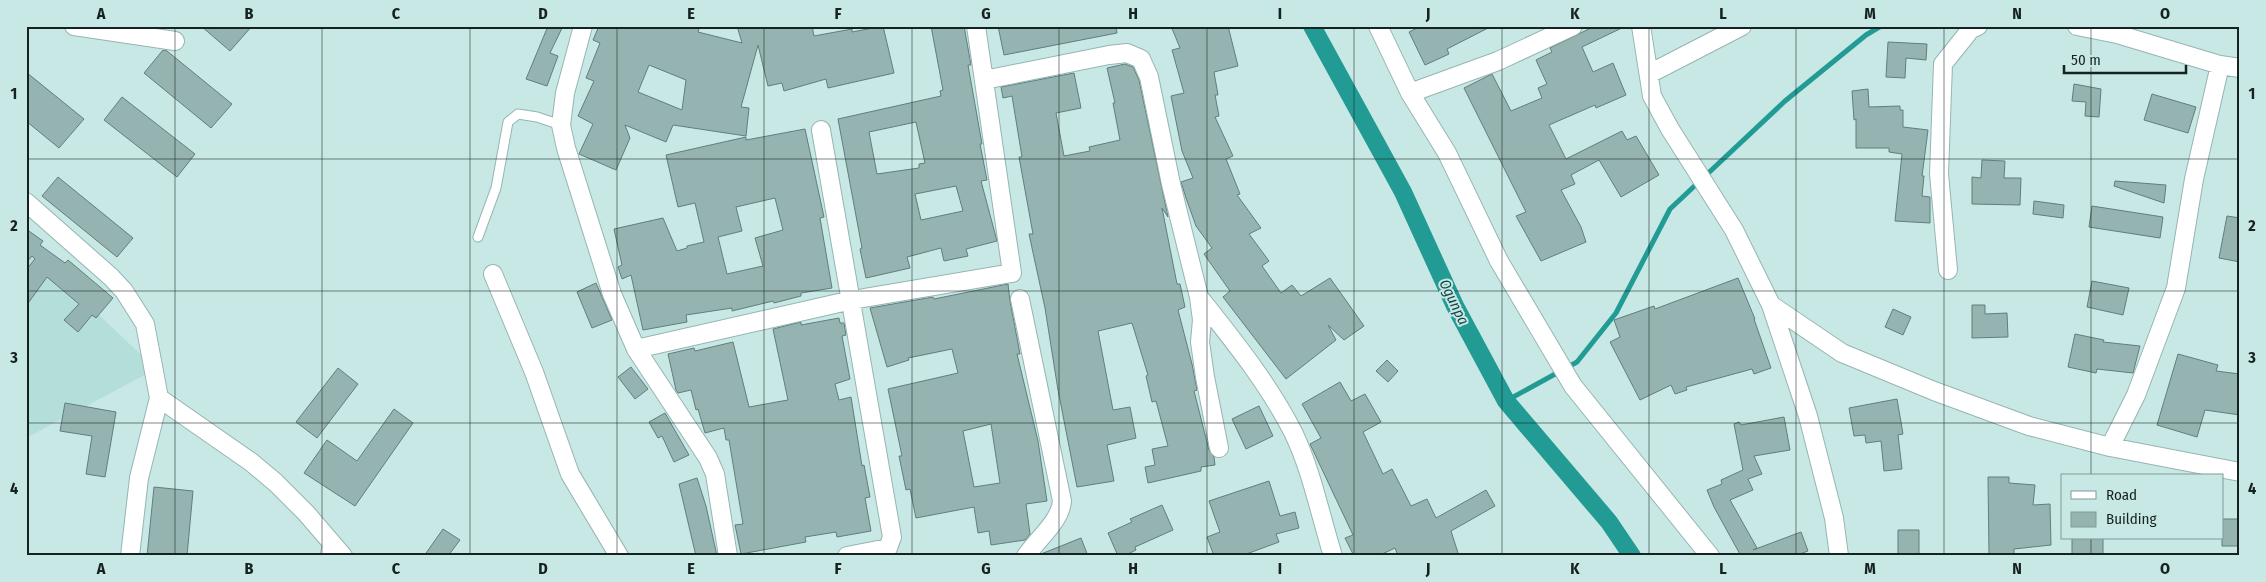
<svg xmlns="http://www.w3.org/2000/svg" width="2266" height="582" font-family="'Fira Sans Condensed',sans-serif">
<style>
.built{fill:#b4deda}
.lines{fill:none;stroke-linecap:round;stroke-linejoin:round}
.stream{stroke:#229b94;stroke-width:5}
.canal{stroke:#229b94;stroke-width:18}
.building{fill:#95b4b1;stroke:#607e7b;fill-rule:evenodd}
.lane-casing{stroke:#96b5b2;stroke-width:11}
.street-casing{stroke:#96b5b2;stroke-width:20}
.lane{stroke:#fff;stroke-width:9}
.street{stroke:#fff;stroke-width:18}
.grid{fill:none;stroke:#162221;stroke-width:1;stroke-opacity:0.55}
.labels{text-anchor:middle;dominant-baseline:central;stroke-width:4;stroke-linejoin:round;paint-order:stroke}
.water-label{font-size:15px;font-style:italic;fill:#164744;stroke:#c8e8e5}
.neatline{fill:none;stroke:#162221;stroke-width:2}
.grid-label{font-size:16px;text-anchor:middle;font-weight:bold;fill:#162221}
</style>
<rect width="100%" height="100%" fill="#c8e8e5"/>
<path class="built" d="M 26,246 L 156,369 L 26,438 Z"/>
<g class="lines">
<path class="stream" d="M 1506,401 L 1577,362 L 1616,313 L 1670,209 L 1785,101 L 1866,35 L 1881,26"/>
<path class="canal" d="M 1312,26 L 1403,192 L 1455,306 L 1506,401 L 1609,522 L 1632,556"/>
</g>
<path class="building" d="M 201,26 L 252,26 L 230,51 Z
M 548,26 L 563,26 L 550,53 L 558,56 L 547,86 L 526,79 Z
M 599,26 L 700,26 L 698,32 L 742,43 L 737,26 L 812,26 L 814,36 L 852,29 L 852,32 L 883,26 L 894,73 L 828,88 L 826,79 L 784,91 L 782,83 L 768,86 L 758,45 L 741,107 L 749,108 L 746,136 L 673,125 L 666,142 L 625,125 L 630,138 L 616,170 L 579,154 L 593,124 L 578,116 L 594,81 L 586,78 L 600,43 L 593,40 ZM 649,65 L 686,80 L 682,110 L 638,92 Z
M 931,26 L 964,26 L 971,65 L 968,65 L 982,144 L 980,144 L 987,180 L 981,181 L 997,241 L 966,249 L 968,256 L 944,261 L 941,248 L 907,257 L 910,268 L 866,278 L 860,249 L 862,248 L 838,119 L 941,96 L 940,91 L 943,90 ZM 916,122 L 925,163 L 919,164 L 919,168 L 877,174 L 869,132 ZM 956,186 L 963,211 L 921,220 L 915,194 Z
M 998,26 L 1116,26 L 1117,33 L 1004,55 Z
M 1171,26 L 1228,26 L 1238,66 L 1214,72 L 1218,95 L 1215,95 L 1219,116 L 1215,117 L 1233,156 L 1226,159 L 1240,194 L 1237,195 L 1261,228 L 1249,234 L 1269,261 L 1262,266 L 1281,293 L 1292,285 L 1301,296 L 1330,278 L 1364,326 L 1344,340 L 1328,325 L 1336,340 L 1286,379 L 1223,297 L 1230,291 L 1204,254 L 1212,248 L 1196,226 L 1186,198 L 1181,182 L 1193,178 L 1182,151 L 1171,96 L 1184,93 L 1172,50 L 1180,48 Z
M 1421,26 L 1492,26 L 1447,49 L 1449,54 L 1425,65 L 1409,32 Z
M 1595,26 L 1626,26 L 1582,47 L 1593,72 L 1613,63 L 1626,95 L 1596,108 L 1595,105 L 1549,125 L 1566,159 L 1622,131 L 1627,140 L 1636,136 L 1659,175 L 1621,197 L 1599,160 L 1571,175 L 1575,184 L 1561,190 L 1581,227 L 1586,242 L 1541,261 L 1516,216 L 1526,212 L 1464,88 L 1492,74 L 1511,111 L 1542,98 L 1538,88 L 1547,84 L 1536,60 L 1552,52 L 1550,48 Z
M 1888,42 L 1927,44 L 1926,60 L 1906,58 L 1905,78 L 1886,77 Z
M 163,50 L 167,51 L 232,104 L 211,128 L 144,73 Z
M 1125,64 L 1133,67 L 1139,80 L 1168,217 L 1162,208 L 1177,284 L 1180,284 L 1185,307 L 1178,310 L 1192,364 L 1197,390 L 1194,391 L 1209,450 L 1214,457 L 1215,465 L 1201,467 L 1201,471 L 1148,483 L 1145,467 L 1155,465 L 1152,449 L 1168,446 L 1156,401 L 1152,402 L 1146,376 L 1148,375 L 1132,323 L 1098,331 L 1113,410 L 1130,407 L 1136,438 L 1107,445 L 1114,481 L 1077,487 L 1058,390 L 1045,308 L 1029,234 L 1033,234 L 1019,157 L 1022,157 L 1012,96 L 1003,98 L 1001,87 L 1074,73 L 1081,108 L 1056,113 L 1064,156 L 1090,151 L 1089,147 L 1120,140 L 1113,103 L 1115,103 L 1107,68 Z
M 26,72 L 84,119 L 59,148 L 26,121 Z
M 2074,84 L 2101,89 L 2099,117 L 2085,116 L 2086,102 L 2072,101 Z
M 1868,89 L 1869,107 L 1900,106 L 1900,110 L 1903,110 L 1903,127 L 1928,130 L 1922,176 L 1924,176 L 1922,196 L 1930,197 L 1930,223 L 1895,221 L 1902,154 L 1889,152 L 1889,148 L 1856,148 L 1856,119 L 1854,120 L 1852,91 Z
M 2152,94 L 2196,107 L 2188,133 L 2144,120 Z
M 122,97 L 195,154 L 177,177 L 104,120 Z
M 805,129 L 824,217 L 820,218 L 832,288 L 801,293 L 801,296 L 774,303 L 773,301 L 732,311 L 732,308 L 686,315 L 687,322 L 643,330 L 631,275 L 622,279 L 618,267 L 622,265 L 614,229 L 663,218 L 677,251 L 687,248 L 687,246 L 704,242 L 695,203 L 678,207 L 666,155 L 746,137 L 746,140 ZM 775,198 L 783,230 L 755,238 L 763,266 L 727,274 L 718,237 L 742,231 L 736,207 Z
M 1982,160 L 2005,161 L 2004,178 L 2021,178 L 2020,205 L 1972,204 L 1972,177 L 1981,178 Z
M 58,177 L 133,238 L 117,257 L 42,196 Z
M 2115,181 L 2166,185 L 2164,203 L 2114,186 Z
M 2034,201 L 2064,205 L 2063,218 L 2033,214 Z
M 2092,206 L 2163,217 L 2160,238 L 2089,227 Z
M 2227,216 L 2240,218 L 2240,262 L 2219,258 Z
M 26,229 L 43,241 L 40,245 L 65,263 L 68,260 L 113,298 L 96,318 L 92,315 L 78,332 L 64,320 L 79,304 L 47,277 L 26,306 L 26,270 L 35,259 L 32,256 L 26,263 Z
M 1738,278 L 1755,319 L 1754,319 L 1771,368 L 1754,374 L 1752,369 L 1686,387 L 1687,390 L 1675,394 L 1671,385 L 1640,400 L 1610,342 L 1620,337 L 1614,320 L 1654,306 L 1655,309 Z
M 2092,281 L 2129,288 L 2123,315 L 2087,307 Z
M 596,283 L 612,320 L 592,328 L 577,292 Z
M 1008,284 L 1010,301 L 1020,354 L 1017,354 L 1038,441 L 1047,501 L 1026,504 L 1030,534 L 1025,540 L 991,545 L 989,531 L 978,533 L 974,507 L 916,518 L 910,489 L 906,490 L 899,456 L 902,456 L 888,389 L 958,373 L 952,349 L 908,358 L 909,360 L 887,367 L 870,308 L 933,297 L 934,299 ZM 991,424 L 1000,483 L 974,487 L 963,431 Z
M 1972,305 L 1985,305 L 1985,314 L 2007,313 L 2008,337 L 1972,338 Z
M 1893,309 L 1911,317 L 1903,335 L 1885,327 Z
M 839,318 L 840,323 L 844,323 L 846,335 L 842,336 L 850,379 L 835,384 L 839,400 L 851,397 L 862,466 L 864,465 L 870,497 L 865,498 L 871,531 L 837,537 L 836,532 L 805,537 L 806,542 L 741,554 L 735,525 L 743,524 L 729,440 L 726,440 L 724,428 L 705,433 L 698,409 L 696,410 L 691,390 L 678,393 L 676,390 L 668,354 L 694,348 L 695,351 L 733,342 L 749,407 L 788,400 L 773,329 L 801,322 L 801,325 Z
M 2075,334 L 2104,340 L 2103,342 L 2140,346 L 2133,373 L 2097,369 L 2096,373 L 2068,367 Z
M 2178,354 L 2218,365 L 2216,371 L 2240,374 L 2240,415 L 2205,410 L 2197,437 L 2157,425 Z
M 1387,360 L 1398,371 L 1388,382 L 1376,371 Z
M 631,367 L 648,389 L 635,399 L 618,377 Z
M 338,368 L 358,384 L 317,438 L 296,422 Z
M 1340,382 L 1351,401 L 1365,394 L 1381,422 L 1363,432 L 1383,474 L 1392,469 L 1411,506 L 1427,499 L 1436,518 L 1486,490 L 1495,506 L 1451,531 L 1459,556 L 1398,556 L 1395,548 L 1378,556 L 1354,556 L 1345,538 L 1353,535 L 1310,444 L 1321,438 L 1302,404 Z
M 1897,399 L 1903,434 L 1898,435 L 1902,469 L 1884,471 L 1881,441 L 1866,443 L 1865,435 L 1854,436 L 1849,408 Z
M 65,403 L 116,412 L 105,477 L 86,474 L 92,436 L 60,431 Z
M 1259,406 L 1273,436 L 1246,449 L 1232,419 Z
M 394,409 L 413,423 L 355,506 L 304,473 L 327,440 L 357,461 Z
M 665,413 L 689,455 L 674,462 L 662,436 L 658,438 L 649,422 Z
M 1784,417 L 1790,450 L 1754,456 L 1762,474 L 1748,479 L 1753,490 L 1730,500 L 1757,548 L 1753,550 L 1801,532 L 1808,551 L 1794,556 L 1741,556 L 1714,507 L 1707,490 L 1722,484 L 1721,480 L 1743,470 L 1734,424 L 1739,422 L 1741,425 Z
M 1988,477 L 2009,477 L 2009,483 L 2035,485 L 2033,505 L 2050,504 L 2051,545 L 2014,549 L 2014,556 L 1989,556 Z
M 697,478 L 706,506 L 717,556 L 696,556 L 679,484 Z
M 1269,481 L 1280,516 L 1295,512 L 1299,528 L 1276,534 L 1279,542 L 1241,556 L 1214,556 L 1207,537 L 1220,532 L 1209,501 Z
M 154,487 L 193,491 L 187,556 L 147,556 Z
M 1162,505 L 1173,530 L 1135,547 L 1136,550 L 1124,556 L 1118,556 L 1108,533 L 1132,522 L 1130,519 Z
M 2222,519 L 2240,519 L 2240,546 L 2222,546 Z
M 443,529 L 460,540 L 448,556 L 424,556 Z
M 1898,530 L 1919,530 L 1919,556 L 1898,556 Z
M 1081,538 L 1088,556 L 1039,556 L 1041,554 Z
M 2072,538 L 2103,538 L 2103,556 L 2072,556 Z"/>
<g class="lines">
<defs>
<path id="lane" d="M 478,237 L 496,188 L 508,122 L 518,114 L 537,117 L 561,125
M 325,556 L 328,541"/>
<path id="street" d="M 74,26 L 175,41
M 583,26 L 565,93 L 561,125 L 566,148 L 612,294 L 636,349 L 708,458 L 715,474 L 728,556
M 1378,26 L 1410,93 L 1447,153 L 1499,261 L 1573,386 L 1710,556
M 1641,26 L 1652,96 L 1670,129 L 1734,230 L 1771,305 L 1808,416 L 1834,518 L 1839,556
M 2077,26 L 2117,34 L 2220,65 L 2240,68
M 1649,74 L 1742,26
M 984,80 L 1109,55 L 1127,53 L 1141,59 L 1149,77 L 1171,184 L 1199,297 L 1202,320 L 1200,342 L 1205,377 L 1219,448
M 1410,93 L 1498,61 L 1573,26
M 821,130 L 892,537 L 888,548 L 847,556
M 26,202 L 111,277 L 124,291 L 145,324 L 159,398 L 251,462 L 276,483 L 306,513 L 343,556
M 1948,270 L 1939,174 L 1943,64 L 1971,29 L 1978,26
M 493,274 L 534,372 L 570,474 L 619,556
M 1199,297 C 1233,340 1268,383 1293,432 C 1312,471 1320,515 1333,556
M 1020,299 L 1062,501 C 1060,522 1038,538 1026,556
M 1771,305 L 1842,353 L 1934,391 L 2029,426 L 2110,447 L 2240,472
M 636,349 L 852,300 L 1012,273 L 976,26
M 2110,447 L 2136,395 L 2176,288 L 2194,179 L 2220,65
M 130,556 L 139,478 L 159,398"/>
</defs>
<use href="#lane" class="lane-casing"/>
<use href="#street" class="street-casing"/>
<use href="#lane" class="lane"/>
<use href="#street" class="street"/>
</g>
<path class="grid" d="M 175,26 L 175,556M 322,26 L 322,556M 470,26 L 470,556M 617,26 L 617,556M 764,26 L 764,556M 912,26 L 912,556M 1059,26 L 1059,556M 1207,26 L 1207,556M 1354,26 L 1354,556M 1502,26 L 1502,556M 1649,26 L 1649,556M 1796,26 L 1796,556M 1944,26 L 1944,556M 2091,26 L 2091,476M 26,159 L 2240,159M 26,291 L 2240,291M 26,423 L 2240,423M 2091,538 L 2091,556"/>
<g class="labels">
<g class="water-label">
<text transform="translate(1454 302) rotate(64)">Ogunpa</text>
</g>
</g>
<rect width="2266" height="582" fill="none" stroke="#c8e8e5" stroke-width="55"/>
<rect x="2061" y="474" width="162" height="65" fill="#c8e8e5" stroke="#819997"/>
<rect x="2071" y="491" width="25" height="8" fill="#ffffff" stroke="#819997"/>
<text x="2106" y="500" font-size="15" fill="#162221">Road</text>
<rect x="2071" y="512" width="25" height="15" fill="#95b4b1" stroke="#819997"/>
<text x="2106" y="524" font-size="15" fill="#162221">Building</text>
<path d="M2064 65v8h122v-8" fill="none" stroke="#162221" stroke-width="2.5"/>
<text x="2071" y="65" font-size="15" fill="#162221" stroke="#c8e8e5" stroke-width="4" paint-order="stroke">50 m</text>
<rect x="28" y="28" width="2210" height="526" class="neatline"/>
<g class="grid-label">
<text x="101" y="19">A</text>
<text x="249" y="19">B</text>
<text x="396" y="19">C</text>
<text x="543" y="19">D</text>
<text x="691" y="19">E</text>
<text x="838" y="19">F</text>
<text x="986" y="19">G</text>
<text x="1133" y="19">H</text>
<text x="1280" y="19">I</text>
<text x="1428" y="19">J</text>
<text x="1575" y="19">K</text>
<text x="1723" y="19">L</text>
<text x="1870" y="19">M</text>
<text x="2017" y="19">N</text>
<text x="2165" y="19">O</text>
<text x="14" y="99">1</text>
<text x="2252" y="99">1</text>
<text x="14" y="231">2</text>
<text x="2252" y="231">2</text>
<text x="14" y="363">3</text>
<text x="2252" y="363">3</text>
<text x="14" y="494">4</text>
<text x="2252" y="494">4</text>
<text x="101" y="574">A</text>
<text x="249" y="574">B</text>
<text x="396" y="574">C</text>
<text x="543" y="574">D</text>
<text x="691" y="574">E</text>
<text x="838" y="574">F</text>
<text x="986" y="574">G</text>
<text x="1133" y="574">H</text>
<text x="1280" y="574">I</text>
<text x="1428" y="574">J</text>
<text x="1575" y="574">K</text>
<text x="1723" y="574">L</text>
<text x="1870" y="574">M</text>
<text x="2017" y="574">N</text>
<text x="2165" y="574">O</text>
</g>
</svg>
